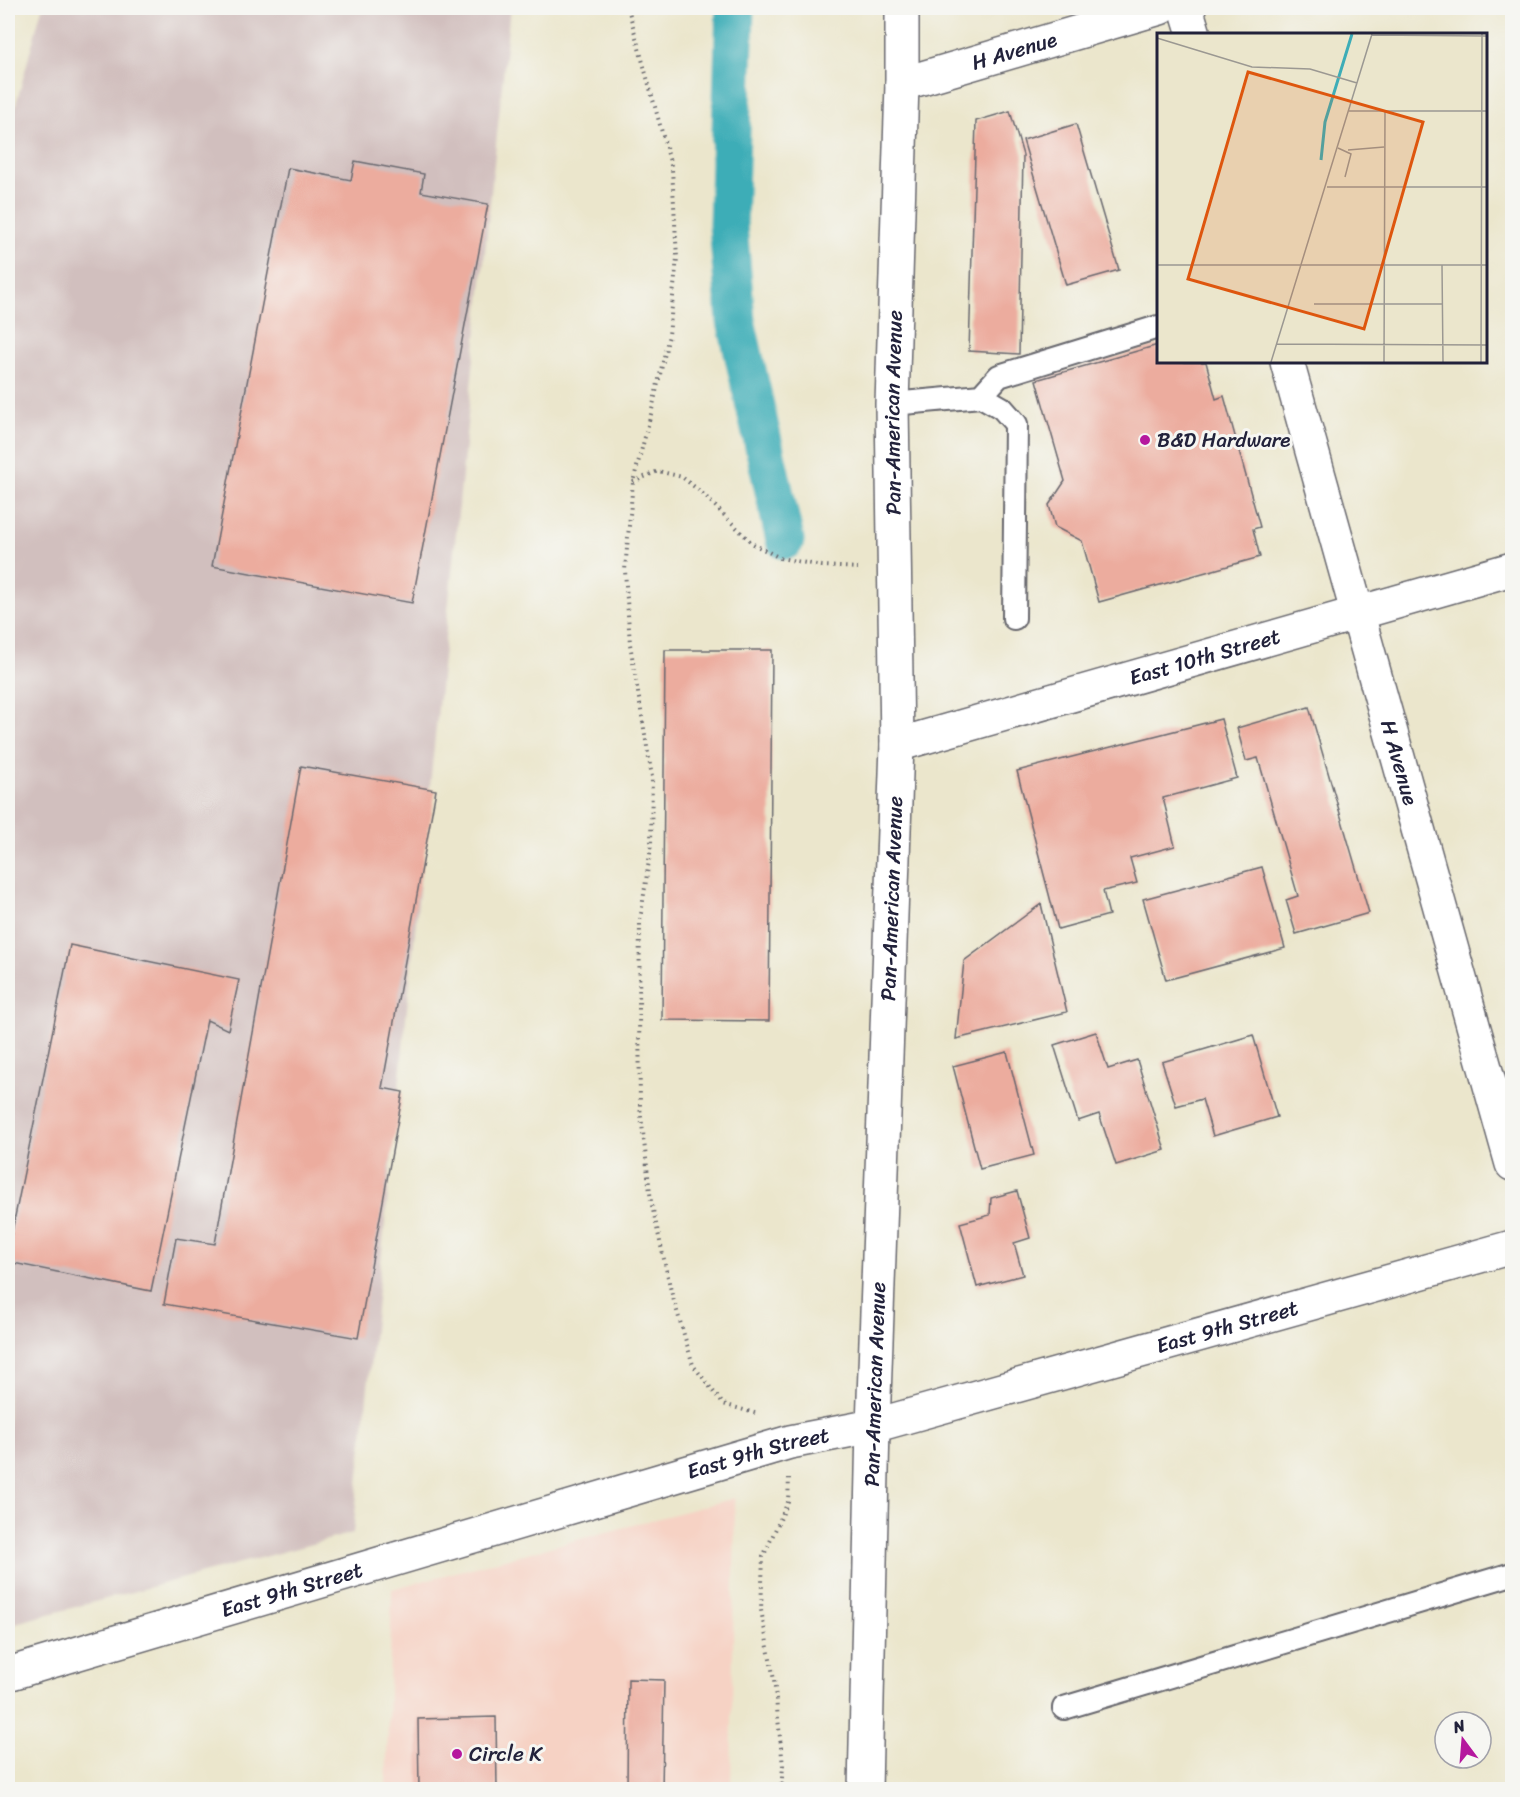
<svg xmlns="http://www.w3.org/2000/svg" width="1520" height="1797" font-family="Sriracha,sans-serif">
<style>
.built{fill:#f6d2c4}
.industrial{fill:#d1bfbe}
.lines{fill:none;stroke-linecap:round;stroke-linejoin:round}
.canal{stroke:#3dadb7;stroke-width:39}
.building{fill:#ecac9e}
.service-casing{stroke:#68676e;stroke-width:26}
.minor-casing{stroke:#68676e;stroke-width:36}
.secondary-casing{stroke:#68676e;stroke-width:36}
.primary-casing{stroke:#68676e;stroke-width:36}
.path{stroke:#68676e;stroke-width:4;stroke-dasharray:1.5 4.5;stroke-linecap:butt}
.service{stroke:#fff;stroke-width:22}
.minor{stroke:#fff;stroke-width:33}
.secondary{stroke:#fff;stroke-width:33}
.primary{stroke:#fff;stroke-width:33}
.poi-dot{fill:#b5179e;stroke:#f6f6f2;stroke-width:2}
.labels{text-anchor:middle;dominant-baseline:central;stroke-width:6;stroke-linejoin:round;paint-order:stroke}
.street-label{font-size:21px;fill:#22223b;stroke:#f6f6f2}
.poi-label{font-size:21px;fill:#22223b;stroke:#f6f6f2;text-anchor:start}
.inset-river{fill:none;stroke:#3dadb7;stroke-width:3}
.inset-road{fill:none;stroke:#9b9892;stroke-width:1.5}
.view{fill:#de560e;fill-opacity:0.15;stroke:#de560e;stroke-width:3}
.inset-edge{fill:none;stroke:#22223b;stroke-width:3}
</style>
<rect width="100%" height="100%" fill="#f6f6f2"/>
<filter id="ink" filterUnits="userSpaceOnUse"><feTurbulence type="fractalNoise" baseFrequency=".0167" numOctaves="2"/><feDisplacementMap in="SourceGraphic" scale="12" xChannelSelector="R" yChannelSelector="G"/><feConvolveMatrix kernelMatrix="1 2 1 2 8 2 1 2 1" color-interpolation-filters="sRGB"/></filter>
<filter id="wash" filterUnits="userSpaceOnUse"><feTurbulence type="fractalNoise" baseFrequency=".008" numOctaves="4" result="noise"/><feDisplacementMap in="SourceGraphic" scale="24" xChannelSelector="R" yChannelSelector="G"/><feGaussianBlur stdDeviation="1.35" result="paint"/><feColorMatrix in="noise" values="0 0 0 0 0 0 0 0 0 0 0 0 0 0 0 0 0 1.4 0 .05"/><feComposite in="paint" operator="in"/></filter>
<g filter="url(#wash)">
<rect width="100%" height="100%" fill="#ebe6cc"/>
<path class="built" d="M 735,1498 L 731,1789 L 386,1790 L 392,1589 Z"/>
<path class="industrial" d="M 42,8 L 510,8 L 353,1533 L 8,1625 L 8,134 Z"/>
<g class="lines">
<path class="canal" d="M 735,8 L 728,225 L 736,321 L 785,540"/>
</g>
<g id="blocks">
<path class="building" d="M 1010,111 L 1023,155 L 1019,354 L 969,351 L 976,121 Z
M 1076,124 L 1119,270 L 1066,285 L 1023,140 Z
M 355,161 L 424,174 L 421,192 L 488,204 L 412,603 L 212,566 L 288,168 L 351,180 Z
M 1158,345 L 1158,362 L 1206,362 L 1216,399 L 1224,396 L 1260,527 L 1253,529 L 1260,557 L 1099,602 L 1082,541 L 1055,527 L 1049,505 L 1065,481 L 1036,380 Z
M 665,650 L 772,650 L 769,1021 L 662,1020 Z
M 1309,707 L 1369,913 L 1296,934 L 1286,900 L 1298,896 L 1258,758 L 1246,761 L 1237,728 Z
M 1221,719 L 1237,778 L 1163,798 L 1175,846 L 1130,858 L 1137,883 L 1103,891 L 1109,915 L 1058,929 L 1017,771 Z
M 301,766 L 436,790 L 382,1088 L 403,1092 L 358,1338 L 164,1304 L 176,1238 L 215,1244 Z
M 1262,867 L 1285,948 L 1166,980 L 1143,899 Z
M 1041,904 L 1067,1012 L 956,1039 L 964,961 Z
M 70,945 L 239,980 L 228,1030 L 207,1020 L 151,1291 L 8,1262 L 8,1251 Z
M 1096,1032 L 1108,1069 L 1137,1060 L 1165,1150 L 1116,1165 L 1099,1114 L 1078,1121 L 1054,1045 Z
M 1253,1035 L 1277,1117 L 1213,1136 L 1202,1099 L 1176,1106 L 1162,1062 Z
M 1007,1052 L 1034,1155 L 980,1169 L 953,1066 Z
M 1017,1191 L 1030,1238 L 1014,1243 L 1023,1275 L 977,1287 L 960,1223 L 990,1215 L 991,1198 Z
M 628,1679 L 664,1680 L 662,1790 L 627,1790 Z
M 496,1717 L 497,1790 L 419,1790 L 418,1719 Z"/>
</g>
</g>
<g filter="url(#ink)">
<use href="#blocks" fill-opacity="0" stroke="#68676e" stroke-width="1.5"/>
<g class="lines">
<defs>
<path id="service" d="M 981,396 L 999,376 L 1158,327
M 892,404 L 981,396 L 1002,408 L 1016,424 L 1014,618
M 1064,1708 L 1512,1574"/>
<g id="minor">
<path d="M 1186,8 L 1194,34"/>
<path id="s1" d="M 902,84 L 1160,8"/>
<path id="s2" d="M 1287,362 L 1512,1164"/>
<path id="s3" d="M 8,1674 L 790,1442 L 873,1426 L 1512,1247"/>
</g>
<g id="secondary">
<path id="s4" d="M 897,745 L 1512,569"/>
</g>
<g id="primary">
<path id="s5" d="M 865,1790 L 873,1426 L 897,745 L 892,404 L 902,84 L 902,8"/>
</g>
</defs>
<use href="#service" class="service-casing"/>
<use href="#minor" class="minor-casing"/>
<use href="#secondary" class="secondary-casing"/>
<use href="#primary" class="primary-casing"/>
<path class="path" d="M 628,8 L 672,169 L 677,258 L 669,335 L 651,414 L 633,482 L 625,570 L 630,644 L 652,777 L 651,847 L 640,921 L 639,1010 L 640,1107 L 651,1201 L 671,1291 L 693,1365 L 723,1404 L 758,1414
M 633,482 L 658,471 L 682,477 L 701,492 L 753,544 L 780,558 L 822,566 L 858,568
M 781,1790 L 783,1766 L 774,1680 L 761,1610 L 763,1557 L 788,1502 L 789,1478"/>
<use href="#service" class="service"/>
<use href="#minor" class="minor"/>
<use href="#secondary" class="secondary"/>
<use href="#primary" class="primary"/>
</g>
</g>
<g class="poi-dot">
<circle cx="1145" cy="440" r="6"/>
<circle cx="457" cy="1754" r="6"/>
</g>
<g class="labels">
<g class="street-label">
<text stroke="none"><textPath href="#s1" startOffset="117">H Avenue</textPath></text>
<text stroke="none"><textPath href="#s5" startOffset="1378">Pan-American Avenue</textPath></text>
<text stroke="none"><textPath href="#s4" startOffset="320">East 10th Street</textPath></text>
<text stroke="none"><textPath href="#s2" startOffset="416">H Avenue</textPath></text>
<text stroke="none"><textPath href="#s5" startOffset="892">Pan-American Avenue</textPath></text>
<text stroke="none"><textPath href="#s3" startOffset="1268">East 9th Street</textPath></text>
<text stroke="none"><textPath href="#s5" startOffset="406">Pan-American Avenue</textPath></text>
<text stroke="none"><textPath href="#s3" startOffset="782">East 9th Street</textPath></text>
<text stroke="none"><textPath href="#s3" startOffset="296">East 9th Street</textPath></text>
</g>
<g class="poi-label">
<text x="1157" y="440">B&amp;D Hardware</text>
<text x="469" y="1754">Circle K</text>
</g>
</g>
<g transform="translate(1157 33)">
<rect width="330" height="330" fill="#ebe6cc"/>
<path class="inset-river" d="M 164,127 L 168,89 L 195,1"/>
<path class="inset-road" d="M 215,2 L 330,3M 0,5 L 95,34 L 153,36 L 200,50M 192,78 L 228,78 L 227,329M 228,78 L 330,78M 181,115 L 194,121 L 188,144M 191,117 L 227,114M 170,154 L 330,154M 0,232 L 330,232M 285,232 L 286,329M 157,271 L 286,271M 120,311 L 330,312M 114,329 L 215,1M 324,329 L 325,1"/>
<path class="view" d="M 91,39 L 266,89 L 207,296 L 31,246 Z"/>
<rect width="330" height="330" class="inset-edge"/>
</g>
<rect width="1520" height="1797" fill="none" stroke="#f6f6f2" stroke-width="30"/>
<g transform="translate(1463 1740) rotate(344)"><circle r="28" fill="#f6f6f2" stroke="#a1a1a9" stroke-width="1.5"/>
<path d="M0-4.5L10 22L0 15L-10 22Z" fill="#b5179e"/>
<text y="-9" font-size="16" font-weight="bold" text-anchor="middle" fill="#22223b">N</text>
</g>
</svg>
